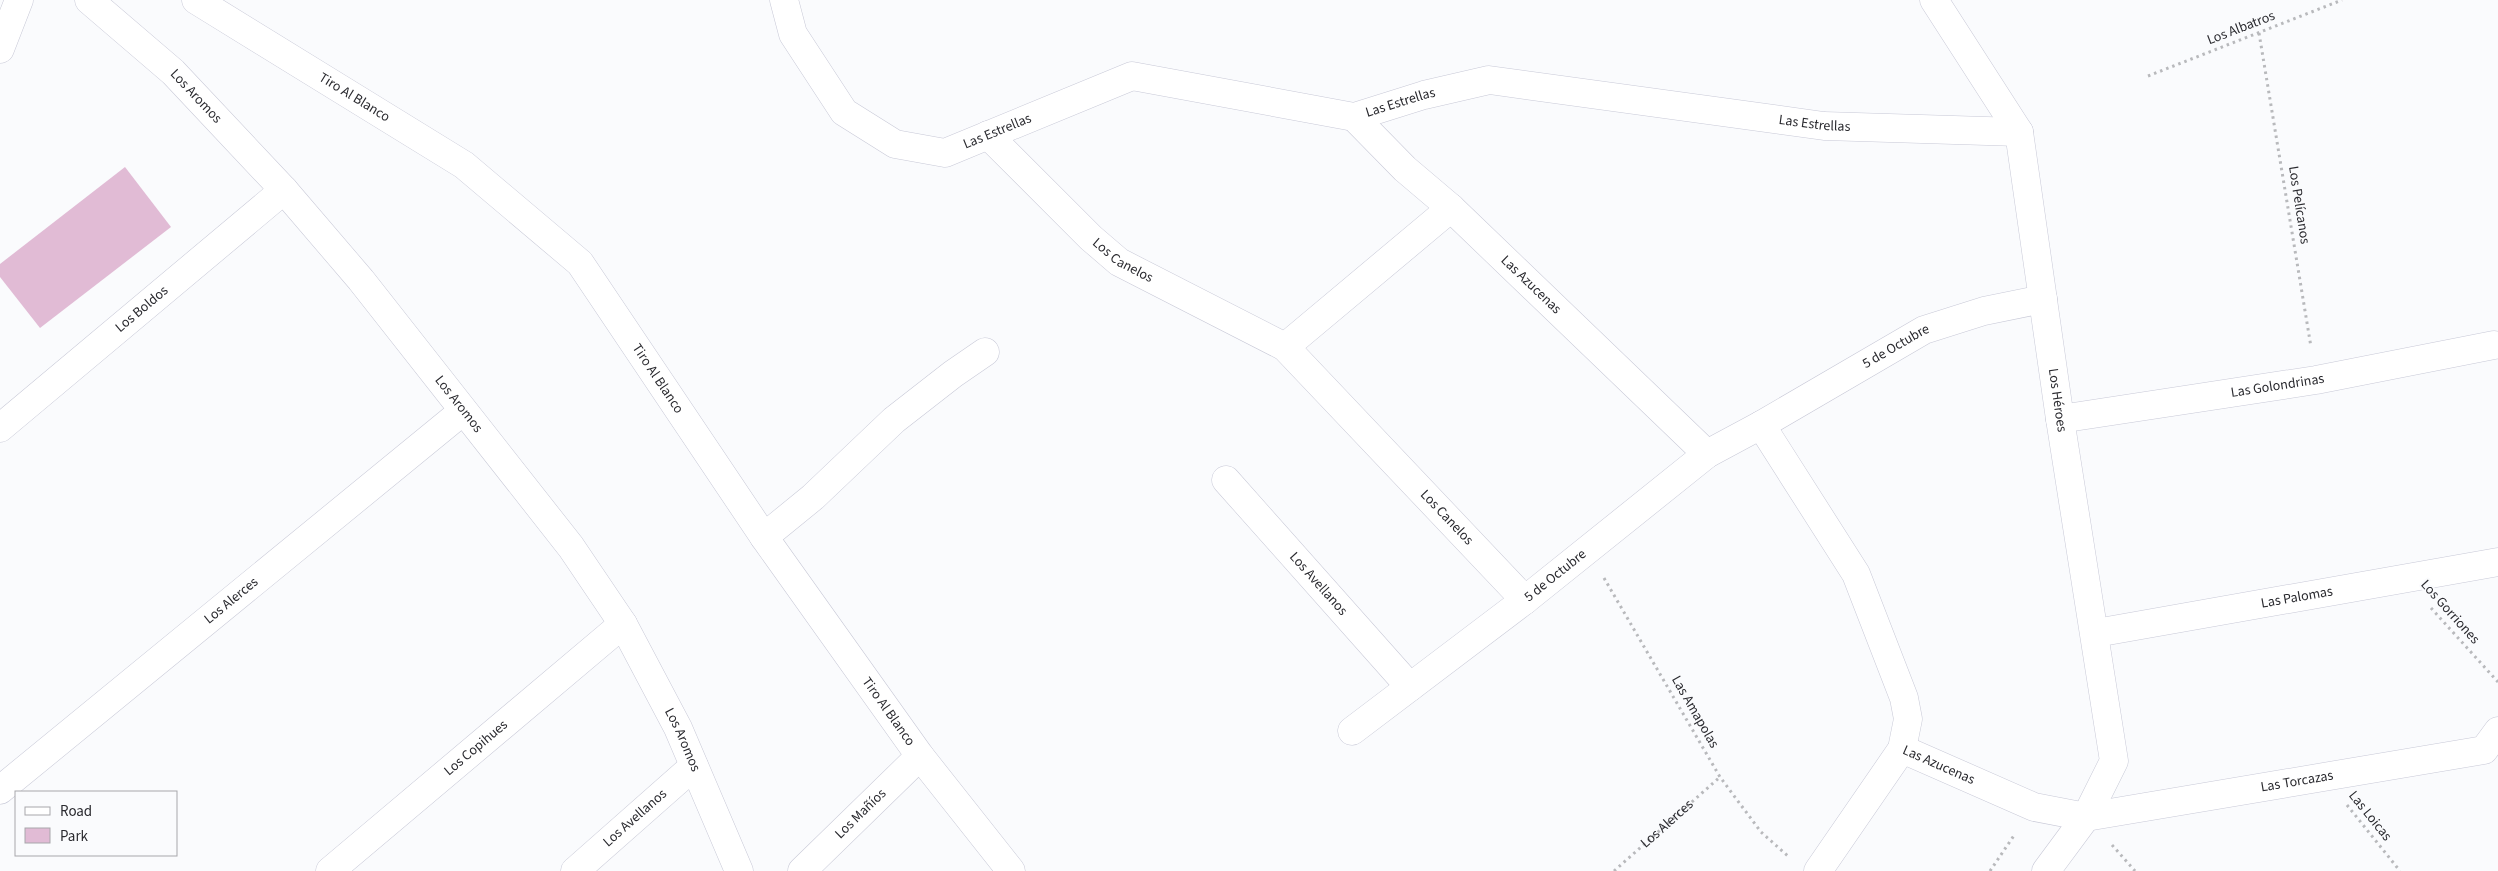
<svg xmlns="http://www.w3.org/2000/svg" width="2498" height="871" font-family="'Source Sans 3',sans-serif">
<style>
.green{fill:#e1bbd5}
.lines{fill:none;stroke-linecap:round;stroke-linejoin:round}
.minor-casing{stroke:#c8c9d7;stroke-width:29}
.major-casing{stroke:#c8c9d7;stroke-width:29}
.path{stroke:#b8b9bc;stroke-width:3;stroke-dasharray:2.5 4;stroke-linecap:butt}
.minor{stroke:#fff;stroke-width:28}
.major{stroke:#fff;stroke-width:28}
.labels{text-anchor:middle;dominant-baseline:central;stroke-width:4;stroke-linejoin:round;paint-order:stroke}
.street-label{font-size:14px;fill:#2a2a2f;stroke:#fafbfd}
</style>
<rect width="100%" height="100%" fill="#fafbfd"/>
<path class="green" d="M 125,167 L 171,227 L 40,328 L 0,277 L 0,264 Z"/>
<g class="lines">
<defs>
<g id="minor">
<path id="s2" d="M 89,0 L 173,72 L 284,190 L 361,280 L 571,547 L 623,624 L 678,728 L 739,871"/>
<path id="s3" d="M 196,0 L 464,165 L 580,263 L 764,537 L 920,756 L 1011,871"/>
<path id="s4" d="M 784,0 L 793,34 L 844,112 L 895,144 L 945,153 L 1132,76 L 1354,117 L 1424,95 L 1489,80 L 1824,126 L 2019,132"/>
<path id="s5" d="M 1934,0 L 2019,132 L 2060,419 L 2114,761 L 2086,817 L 2046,871"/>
<path id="s6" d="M 1354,117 L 1405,169 L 1451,208 L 1707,454"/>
<path id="s7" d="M 988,135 L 1091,238 L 1119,262 L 1285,347 L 1525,600"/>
<path d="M 1285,347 L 1451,208"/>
<path id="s8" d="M 2060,419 L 2316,380 L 2494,345"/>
<path d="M 1761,425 L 1856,574 L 1904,698 L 1908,719 L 1902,749 L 1818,871"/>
<path id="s9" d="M 0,428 L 284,190"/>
<path id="s10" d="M 1226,480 L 1410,687"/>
<path d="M 764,537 L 813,497 L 894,420 L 953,374 L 985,352"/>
<path id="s11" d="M 2096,633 L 2498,562"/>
<path id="s12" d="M 1352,731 L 1525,600 L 1707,454 L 1761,425 L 1924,330 L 1984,311 L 2043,299"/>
<path id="s13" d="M 1902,749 L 2034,807 L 2086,817 L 2484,750 L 2498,731"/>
<path id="s14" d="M 0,790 L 463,411"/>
<path id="s15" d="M 330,871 L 623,624"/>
<path id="s16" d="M 575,871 L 694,766"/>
<path id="s17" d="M 802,871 L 920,756"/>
</g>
<path id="major" d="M 0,49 L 19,0"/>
</defs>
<use href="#minor" class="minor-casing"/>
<use href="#major" class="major-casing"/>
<g class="path">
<path d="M 2259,33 L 2311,347"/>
<path d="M 2148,76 L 2342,0"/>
<path d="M 1604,578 L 1720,777 L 1761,832 L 1789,857"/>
<path d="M 2431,608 L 2498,682"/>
<path d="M 2347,805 L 2400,871"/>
<path d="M 2112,845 L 2135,871"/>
<path id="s1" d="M 1614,871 L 1720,777"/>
<path d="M 1990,871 L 2015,834"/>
</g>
<use href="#minor" class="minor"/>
<use href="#major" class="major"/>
</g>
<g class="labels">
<g class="street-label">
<text transform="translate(2241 28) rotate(-21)">Los Albatros</text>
<text stroke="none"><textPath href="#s2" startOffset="144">Los Aromos</textPath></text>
<text stroke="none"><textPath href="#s3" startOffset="186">Tiro Al Blanco</textPath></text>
<text stroke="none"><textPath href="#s4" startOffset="716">Las Estrellas</textPath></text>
<text stroke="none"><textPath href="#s4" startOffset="1136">Las Estrellas</textPath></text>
<text stroke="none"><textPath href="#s4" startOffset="296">Las Estrellas</textPath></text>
<text transform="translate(2299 205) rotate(81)">Los Pelícanos</text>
<text stroke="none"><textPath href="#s7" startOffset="185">Los Canelos</textPath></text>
<text stroke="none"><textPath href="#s6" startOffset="244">Las Azucenas</textPath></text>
<text stroke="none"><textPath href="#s9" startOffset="185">Los Boldos</textPath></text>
<text stroke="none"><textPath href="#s12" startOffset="668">5 de Octubre</textPath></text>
<text stroke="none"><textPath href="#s3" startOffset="606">Tiro Al Blanco</textPath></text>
<text stroke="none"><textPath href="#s8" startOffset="220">Las Golondrinas</textPath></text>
<text stroke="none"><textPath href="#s5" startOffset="428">Los Héroes</textPath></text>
<text stroke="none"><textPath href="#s2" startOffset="549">Los Aromos</textPath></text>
<text stroke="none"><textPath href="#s7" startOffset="604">Los Canelos</textPath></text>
<text stroke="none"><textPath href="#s12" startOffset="256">5 de Octubre</textPath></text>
<text stroke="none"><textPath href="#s10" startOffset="139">Los Avellanos</textPath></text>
<text stroke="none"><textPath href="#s11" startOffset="204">Las Palomas</textPath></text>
<text stroke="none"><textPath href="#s14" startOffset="299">Los Alerces</textPath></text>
<text transform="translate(2450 612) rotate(48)">Los Gorriones</text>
<text stroke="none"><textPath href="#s3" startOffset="1011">Tiro Al Blanco</textPath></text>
<text transform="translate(1695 712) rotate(60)">Las Amapolas</text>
<text stroke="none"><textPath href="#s2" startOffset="954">Los Aromos</textPath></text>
<text stroke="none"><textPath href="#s15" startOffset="191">Los Copihues</textPath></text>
<text stroke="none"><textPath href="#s13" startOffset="40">Las Azucenas</textPath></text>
<text stroke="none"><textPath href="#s13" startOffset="411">Las Torcazas</textPath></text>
<text stroke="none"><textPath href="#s17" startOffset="82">Los Mañíos</textPath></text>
<text transform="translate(2370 816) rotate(51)">Las Loicas</text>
<text stroke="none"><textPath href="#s16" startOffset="80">Los Avellanos</textPath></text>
<text stroke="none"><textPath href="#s1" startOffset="71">Los Alerces</textPath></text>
</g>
</g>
<rect x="15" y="791" width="162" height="65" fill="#fafbfd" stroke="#a7a7ab"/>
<rect x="25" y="807" width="25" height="8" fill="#ffffff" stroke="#a7a7ab"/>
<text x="60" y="816" font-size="15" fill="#2a2a2f">Road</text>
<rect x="25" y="828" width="25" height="15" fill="#e1bbd5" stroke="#a7a7ab"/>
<text x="60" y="841" font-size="15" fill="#2a2a2f">Park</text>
</svg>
